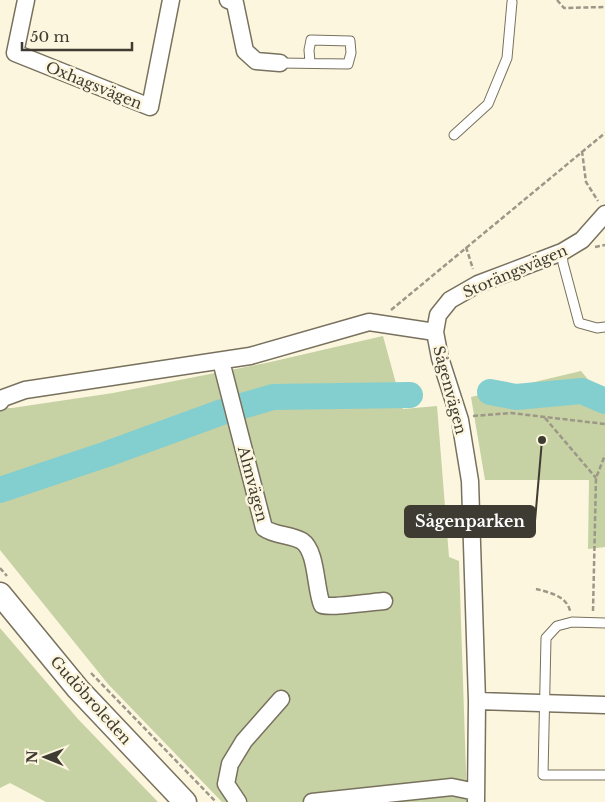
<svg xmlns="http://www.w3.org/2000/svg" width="605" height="802" font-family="'Libre Baskerville',serif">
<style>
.green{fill:#c6d1a4}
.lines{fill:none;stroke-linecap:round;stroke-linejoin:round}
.river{stroke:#83cfcf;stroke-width:26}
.lane-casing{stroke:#78715d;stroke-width:11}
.street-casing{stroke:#78715d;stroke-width:19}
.secondary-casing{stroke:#78715d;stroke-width:25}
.path{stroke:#9c9787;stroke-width:2.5;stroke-dasharray:5 2.5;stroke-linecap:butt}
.lane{stroke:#fff;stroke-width:9}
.street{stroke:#fff;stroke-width:16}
.secondary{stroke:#fff;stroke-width:22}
.labels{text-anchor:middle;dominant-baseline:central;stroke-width:5;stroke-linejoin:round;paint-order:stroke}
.street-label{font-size:15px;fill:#3e3b32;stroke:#fdf6df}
.leader{fill:none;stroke:#3e3b32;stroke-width:2}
.callout-dot{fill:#3e3b32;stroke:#fdf6df;stroke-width:2}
.callout{fill:#3e3b32;stroke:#3e3b32;stroke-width:2}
.callout-label{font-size:16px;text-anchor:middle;font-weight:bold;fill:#fff}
</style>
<rect width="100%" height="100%" fill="#fdf6df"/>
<path class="green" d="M 383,336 L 403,409 L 437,406 L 449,557 L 459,561 L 467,802 L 222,802 L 108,684 L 0,550 L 0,408 L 12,408 L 113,393 L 266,363 Z
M 581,371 L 605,400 L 605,547 L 588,549 L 589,480 L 485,480 L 471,397 Z
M 0,628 L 78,719 L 158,802 L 46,802 L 10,783 L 0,788 Z"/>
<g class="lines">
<path class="river" d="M 490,392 L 516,397 L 582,391 L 605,401
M 242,406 L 273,397 L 410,395
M 0,490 L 107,454 L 222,412"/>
<defs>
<path id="lane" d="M 280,63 L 348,64 L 351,53 L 350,41 L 311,40 L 309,50 L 310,62
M 454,135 L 488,104 L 507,58 L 512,2
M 562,252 L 563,263 L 579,323 L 597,328 L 605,327
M 605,623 L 572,622 L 557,626 L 546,638 L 543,775 L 605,775"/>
<path id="street" d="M 26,0 L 15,53 L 150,107 L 171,0
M 228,0 L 235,3 L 245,51 L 256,61 L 280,63
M 221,361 L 264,528 C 275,536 290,534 302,541 C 317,551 315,588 322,605 C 329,608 372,602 384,601
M 0,402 L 3,398 L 25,390 L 250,356 L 369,322 L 435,332
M 477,701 L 605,705
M 238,802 L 226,784 L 230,764 L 244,741 L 281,699
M 312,802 L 452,787 L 476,792
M 476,802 L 477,701 L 470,481 L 460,420 L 440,358 L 435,332 L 438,315 L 450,300 L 478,284 L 562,252 L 582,240 L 605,214"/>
<path id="secondary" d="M 0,594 L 78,689 L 185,802"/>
</defs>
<use href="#lane" class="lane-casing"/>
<use href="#street" class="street-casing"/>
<use href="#secondary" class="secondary-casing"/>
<path class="path" d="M 557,0 L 564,8 L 605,7
M 582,151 L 586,182 L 598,201
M 466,247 L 473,269
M 595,247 L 605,245
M 391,310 L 605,133
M 473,416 L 511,413 L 605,424
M 545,418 L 596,478
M 0,568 L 7,576
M 536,589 C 548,592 567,596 570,611
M 593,611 L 596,478 L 605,455
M 91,673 L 216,802"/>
<use href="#lane" class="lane"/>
<use href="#street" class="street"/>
<use href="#secondary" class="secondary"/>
</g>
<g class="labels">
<g class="street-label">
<text transform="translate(94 85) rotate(22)">Oxhagsvägen</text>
<text transform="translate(515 271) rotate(-23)">Storängsvägen</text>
<text transform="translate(450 390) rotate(75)">Sågenvägen</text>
<text transform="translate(253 484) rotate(75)">Almvägen</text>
<text transform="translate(91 700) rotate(48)">Gudöbroleden</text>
</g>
</g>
<path class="leader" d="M542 440L535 521"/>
<circle class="callout-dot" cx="542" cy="440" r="5"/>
<rect class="callout" x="405" y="506" width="130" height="31" rx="5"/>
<g class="callout-label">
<text x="470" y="527">Sågenparken</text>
</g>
<g transform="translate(45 757) rotate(271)" stroke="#fdf6df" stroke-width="4" paint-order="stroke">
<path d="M0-4L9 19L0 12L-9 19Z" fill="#3e3b32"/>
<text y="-8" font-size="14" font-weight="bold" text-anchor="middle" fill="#3e3b32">N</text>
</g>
<path d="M22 42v8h110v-8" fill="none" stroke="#3e3b32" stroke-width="2.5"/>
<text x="30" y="42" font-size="15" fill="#3e3b32" stroke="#fdf6df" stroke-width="4" paint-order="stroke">50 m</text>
</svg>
